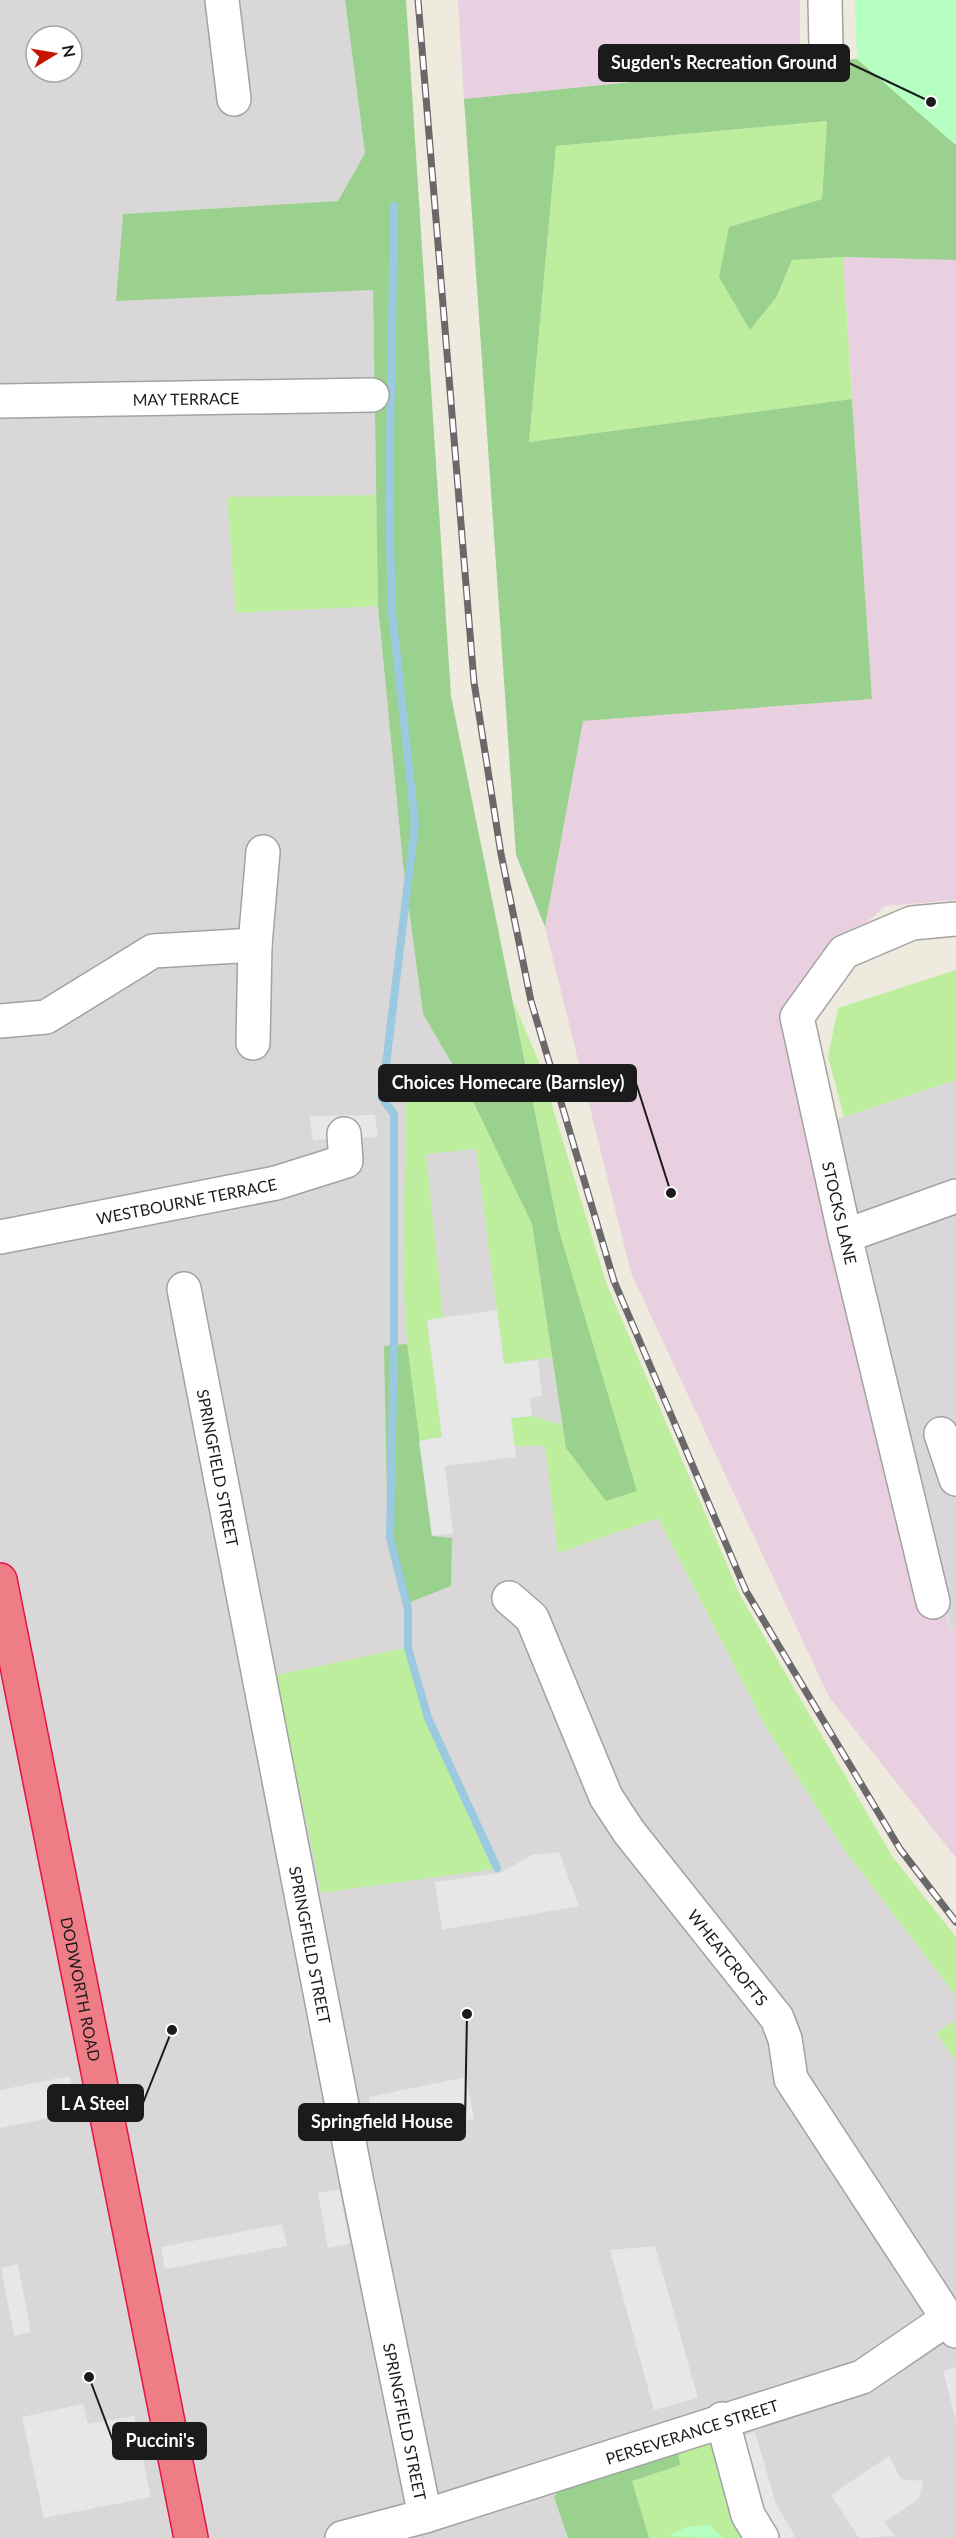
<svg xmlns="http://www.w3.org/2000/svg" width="956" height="2538" font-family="Lato,sans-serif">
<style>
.residential{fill:#d9d7d7;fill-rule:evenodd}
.industrial{fill:#e8d0e1}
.grass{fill:#bdee9e}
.forest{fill:#9bd18f}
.park{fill:#b5ffc2}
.parking{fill:#e7e7e7}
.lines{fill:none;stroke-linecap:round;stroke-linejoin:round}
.stream{stroke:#9ac9e0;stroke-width:8}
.minor-casing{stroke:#a2a2a2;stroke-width:36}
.highway-casing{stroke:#e51345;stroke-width:36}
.minor{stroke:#fff;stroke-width:33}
.highway{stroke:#ee7d86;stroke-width:33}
.rail-casing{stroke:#696969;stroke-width:7}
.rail{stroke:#fff;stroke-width:4.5;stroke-dasharray:14;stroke-linecap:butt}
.labels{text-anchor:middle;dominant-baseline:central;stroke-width:4.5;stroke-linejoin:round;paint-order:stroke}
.street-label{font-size:16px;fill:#1b1b1b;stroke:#fff}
.leader{fill:none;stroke:#1b1b1b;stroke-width:2}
.callout-dot{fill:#1b1b1b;stroke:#fff;stroke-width:2}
.callout{fill:#1b1b1b;stroke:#1b1b1b;stroke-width:2}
.callout-label{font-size:18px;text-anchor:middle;font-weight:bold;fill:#fff}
</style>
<rect width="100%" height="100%" fill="#eeeade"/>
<path class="residential" d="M 0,0 L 345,0 L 365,153 L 338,201 L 123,214 L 116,301 L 373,289 L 378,606 L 403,864 L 423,1014 L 469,1093 L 532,1224 L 566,1448 L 658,1518 L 768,1731 L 843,1848 L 956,1996 L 956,2020 L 936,2033 L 956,2061 L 956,2538 L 0,2538 ZM 36,36 L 72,36 L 72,72 L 36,72 Z
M 956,1080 L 956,1628 L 951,1629 L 829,1122 Z"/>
<path class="industrial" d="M 458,0 L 800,0 L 800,64 L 464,99 Z
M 843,257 L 956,260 L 956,900 L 885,906 L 797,985 L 950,1629 L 956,1628 L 956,1858 L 829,1697 L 631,1273 L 545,927 L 583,721 L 872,699 Z"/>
<path class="grass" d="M 827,121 L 822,199 L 729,227 L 777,297 L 792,260 L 843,257 L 852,399 L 529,442 L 556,146 Z
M 376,495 L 378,606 L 236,613 L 227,497 Z
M 956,970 L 956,1080 L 844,1117 L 828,1057 L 838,1008 Z
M 513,1001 L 538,1060 L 607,1285 L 740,1595 L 892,1856 L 956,1937 L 956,1996 L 843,1848 L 768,1731 L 658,1518 L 558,1553 L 545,1446 L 514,1446 L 511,1418 L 532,1416 L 562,1425 L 566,1448 L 559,1231 Z
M 469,1093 L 532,1224 L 552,1357 L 504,1365 L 476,1149 L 426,1154 L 443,1318 L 427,1320 L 442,1437 L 419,1441 L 407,1344 L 403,1272 L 406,1103 Z
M 405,1648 L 425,1718 L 494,1869 L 321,1893 L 276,1675 Z
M 956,2020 L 956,2061 L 936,2033 Z
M 715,2441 L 748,2538 L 649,2538 L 632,2481 L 680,2465 L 678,2452 Z"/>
<path class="forest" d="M 345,0 L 406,0 L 451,696 L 559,1231 L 637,1491 L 606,1501 L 566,1448 L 532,1224 L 469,1093 L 423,1014 L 403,864 L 378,606 L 373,290 L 116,301 L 123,214 L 338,201 L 365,153 Z
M 857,59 L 956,145 L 956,260 L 843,257 L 792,260 L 777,296 L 750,330 L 719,277 L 729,227 L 822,199 L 827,121 L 556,146 L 529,442 L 852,399 L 872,699 L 583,721 L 545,927 L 516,855 L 464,99 Z
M 407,1344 L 432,1536 L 452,1538 L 451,1586 L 408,1603 L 388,1547 L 384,1346 Z
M 678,2452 L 680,2465 L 632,2481 L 649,2538 L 568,2538 L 554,2497 L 560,2489 Z"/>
<path class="park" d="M 855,0 L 956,0 L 956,145 L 857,59 Z
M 710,2525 L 723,2538 L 669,2536 L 686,2527 Z"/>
<path class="parking" d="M 375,1115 L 378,1137 L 313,1140 L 309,1116 Z
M 497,1310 L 504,1364 L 538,1360 L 542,1396 L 530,1398 L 532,1416 L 511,1418 L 516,1457 L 445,1466 L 453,1533 L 432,1536 L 419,1441 L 442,1437 L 427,1320 Z
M 559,1852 L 579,1906 L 442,1930 L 435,1882 L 500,1873 L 532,1855 Z
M 70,2076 L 78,2112 L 0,2128 L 0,2090 Z
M 466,2077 L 474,2119 L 378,2138 L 369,2097 Z
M 339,2189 L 350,2244 L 328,2248 L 318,2193 Z
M 282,2224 L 287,2246 L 165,2269 L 161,2247 Z
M 655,2246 L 698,2398 L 654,2410 L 610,2250 Z
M 18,2264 L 31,2332 L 14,2336 L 1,2268 Z
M 956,2367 L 956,2421 L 943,2371 Z
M 83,2404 L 88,2424 L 134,2416 L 151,2497 L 44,2518 L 22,2417 Z
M 755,2432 L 776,2504 L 795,2536 L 792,2538 L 770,2538 L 736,2439 Z
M 889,2456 L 901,2479 L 923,2481 L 919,2499 L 885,2522 L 895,2536 L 859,2538 L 831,2495 Z"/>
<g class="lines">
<path class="stream" d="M 394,206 L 389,505 L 392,612 L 415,824 L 382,1098 L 394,1114 L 394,1340 L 390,1538 L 408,1609 L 408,1648 L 428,1718 L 497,1868"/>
<defs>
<g id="minor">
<path d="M 222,0 L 234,99"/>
<path d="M 825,0 L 826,46"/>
<path id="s1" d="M 0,401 L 372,395"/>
<path d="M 0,1021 L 46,1017 L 153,951 L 255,945"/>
<path d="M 253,1043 L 255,945 L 263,852"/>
<path d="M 845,1236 L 956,1196"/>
<path id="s2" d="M 0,1237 L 276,1183 L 346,1161 L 344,1134"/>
<path id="s3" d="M 184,1289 L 357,2183 L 425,2516 L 342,2538"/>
<path d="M 941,1434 L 956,1479"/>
<path id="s4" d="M 509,1598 L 532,1618 L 606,1797 L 629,1832 L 777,2018 L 785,2039 L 791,2079 L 956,2331"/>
<path d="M 933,1602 L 845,1236 L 797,1017 L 844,952 L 912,923 L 956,919"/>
<path d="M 722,2419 L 748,2515 L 762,2538"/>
<path id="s5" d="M 425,2516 L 862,2377 L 947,2319"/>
</g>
<g id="highway">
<path id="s6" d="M 0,1580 L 191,2538"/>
</g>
</defs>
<use href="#minor" class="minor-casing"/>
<use href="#highway" class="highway-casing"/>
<use href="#minor" class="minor"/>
<use href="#highway" class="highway"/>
<defs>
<path id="rail" d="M 418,0 L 474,682 L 501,854 L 531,1001 L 614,1281 L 746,1591 L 900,1849 L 956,1922"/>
</defs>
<use href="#rail" class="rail-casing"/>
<use href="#rail" class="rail"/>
</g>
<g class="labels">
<g class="street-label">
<text stroke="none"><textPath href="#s1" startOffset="186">MAY TERRACE</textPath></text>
<text stroke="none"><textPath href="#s2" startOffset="190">WESTBOURNE TERRACE</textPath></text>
<text transform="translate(840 1213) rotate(77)">STOCKS LANE</text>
<text stroke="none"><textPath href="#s3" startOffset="182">SPRINGFIELD STREET</textPath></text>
<text stroke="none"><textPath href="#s3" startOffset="668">SPRINGFIELD STREET</textPath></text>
<text stroke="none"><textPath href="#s4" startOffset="426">WHEATCROFTS</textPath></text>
<text stroke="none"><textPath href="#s6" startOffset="417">DODWORTH ROAD</textPath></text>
<text stroke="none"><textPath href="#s3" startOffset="1154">SPRINGFIELD STREET</textPath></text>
<text stroke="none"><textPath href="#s5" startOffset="280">PERSEVERANCE STREET</textPath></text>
</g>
</g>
<path class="leader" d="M931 102L849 63M671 1193L636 1083M172 2030L143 2103M467 2014L465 2122M89 2377L113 2441"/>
<g class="callout-dot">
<circle cx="931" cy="102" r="6"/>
<circle cx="671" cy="1193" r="6"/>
<circle cx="172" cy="2030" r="6"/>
<circle cx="467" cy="2014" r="6"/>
<circle cx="89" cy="2377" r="6"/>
</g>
<g class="callout">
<rect x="599" y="45" width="250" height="36" rx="6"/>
<rect x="379" y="1065" width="257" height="36" rx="6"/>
<rect x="48" y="2085" width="95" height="36" rx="6"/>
<rect x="299" y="2104" width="166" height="36" rx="6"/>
<rect x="113" y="2423" width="93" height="36" rx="6"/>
</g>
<g class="callout-label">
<text x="724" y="69">Sugden's Recreation Ground</text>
<text x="508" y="1089">Choices Homecare (Barnsley)</text>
<text x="95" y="2110">L A Steel</text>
<text x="382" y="2128">Springfield House</text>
<text x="160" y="2447">Puccini's</text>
</g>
<g transform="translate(54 54) rotate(79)"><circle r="28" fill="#ffffff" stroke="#a4a4a4" stroke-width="1.5"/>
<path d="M0-4.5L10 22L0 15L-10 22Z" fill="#c51500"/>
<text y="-9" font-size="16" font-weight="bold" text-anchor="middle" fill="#1b1b1b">N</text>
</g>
</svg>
